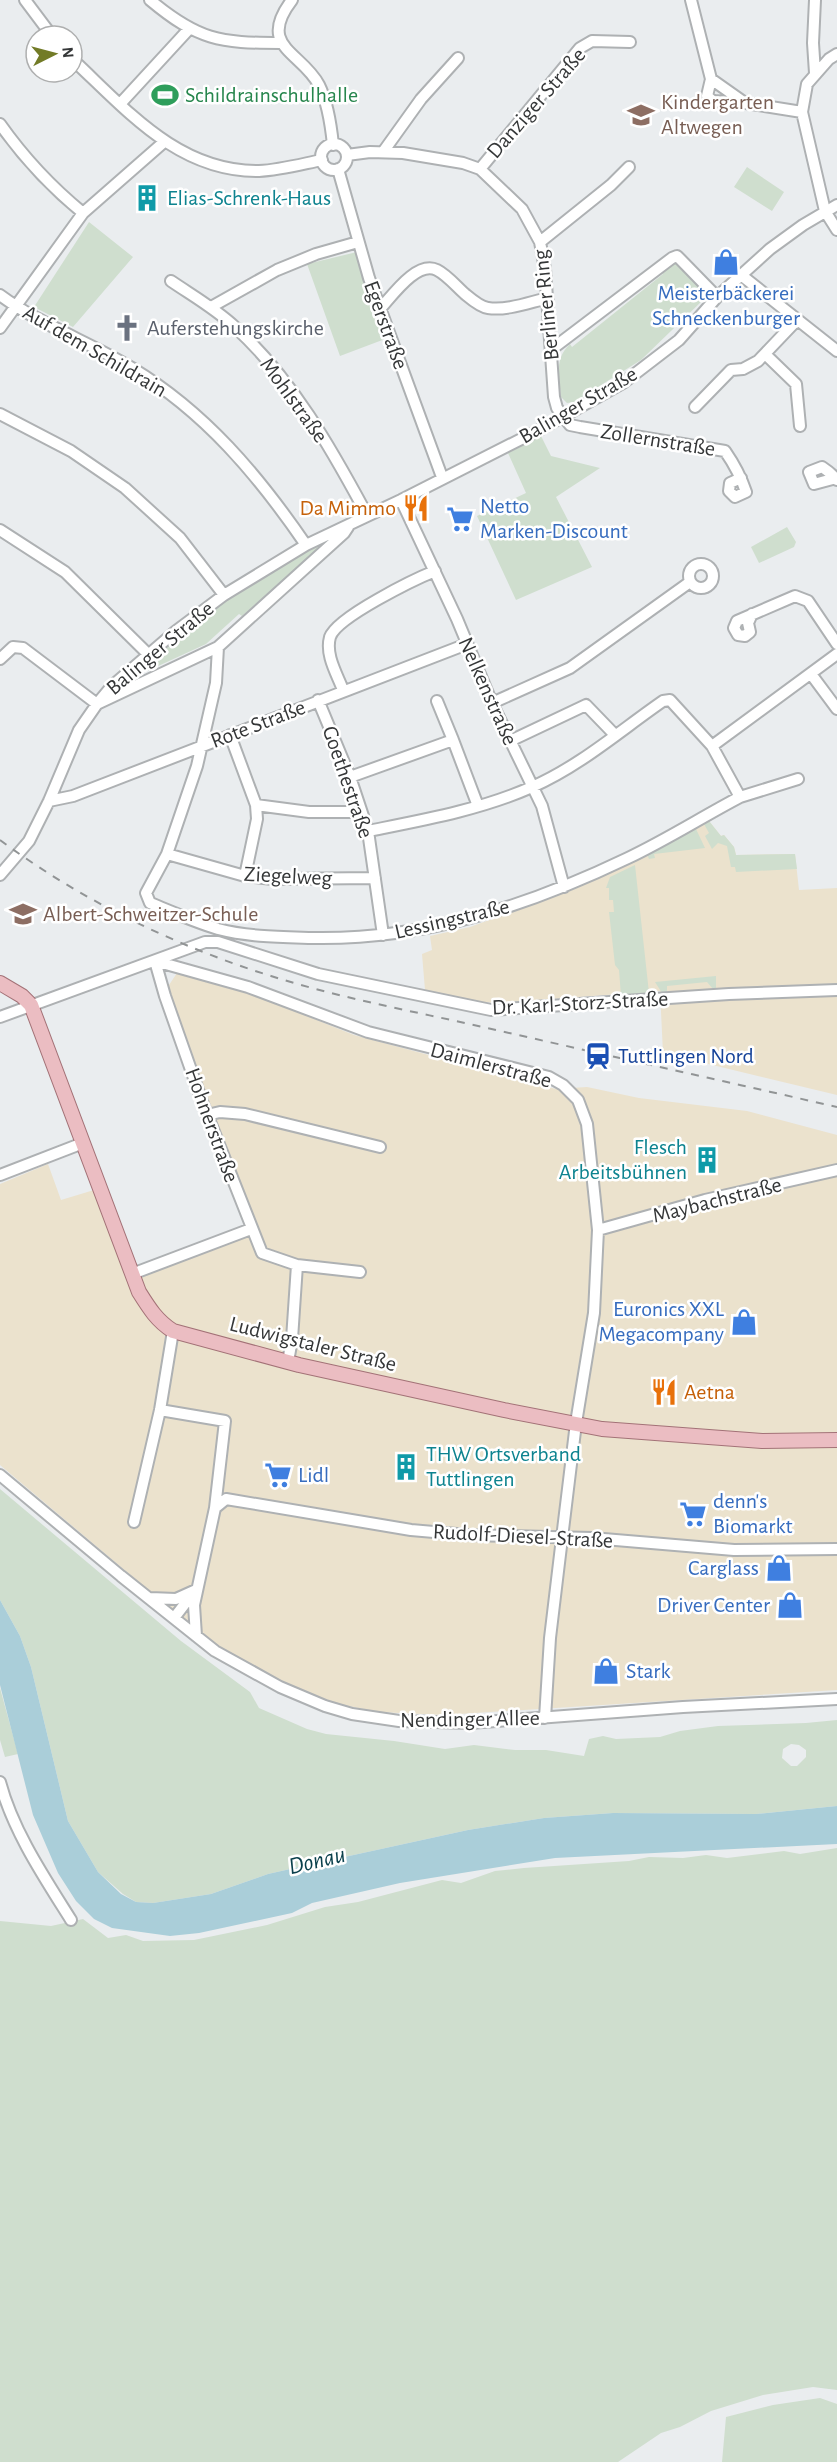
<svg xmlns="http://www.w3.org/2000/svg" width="837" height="2462" font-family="'Alegreya Sans',sans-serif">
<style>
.commercial{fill:#ebe2cd}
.green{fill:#cfdece;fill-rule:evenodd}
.water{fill:#aaced9}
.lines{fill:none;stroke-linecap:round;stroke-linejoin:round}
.minor-casing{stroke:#aeb1b3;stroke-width:14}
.major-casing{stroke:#a37277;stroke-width:16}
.minor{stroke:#fff;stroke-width:10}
.major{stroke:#ebbdc2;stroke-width:14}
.rail{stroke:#919495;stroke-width:2;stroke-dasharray:8 8;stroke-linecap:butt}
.labels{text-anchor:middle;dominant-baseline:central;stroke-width:5;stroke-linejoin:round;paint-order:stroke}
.leisure-label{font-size:22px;fill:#27864d;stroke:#fff;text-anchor:start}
.education-label{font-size:22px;fill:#785e54;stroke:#fff;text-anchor:start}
.street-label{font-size:22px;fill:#353738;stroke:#fff}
.culture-label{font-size:22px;fill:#0d838f;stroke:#fff;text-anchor:start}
.shop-label{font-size:22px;fill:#366cbe;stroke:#fff;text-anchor:start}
.worship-label{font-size:22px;fill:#5b616d;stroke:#fff;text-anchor:start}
.food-label{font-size:22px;fill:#c56008;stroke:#fff;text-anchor:end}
.transit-label{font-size:22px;fill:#164399;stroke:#fff;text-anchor:start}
.water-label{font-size:24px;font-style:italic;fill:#0a404c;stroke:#fff}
</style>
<rect width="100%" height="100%" fill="#eaedef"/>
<path class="commercial" d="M 709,821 L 721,836 L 724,835 L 734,847 L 736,855 L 795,854 L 799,890 L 837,888 L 837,1095 L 663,1053 L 660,991 L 498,1003 L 482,1002 L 425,990 L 422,954 L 432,950 L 430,936 L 470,927 L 575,889 Z
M 177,973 L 252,994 L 354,1035 L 556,1089 L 587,1087 L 639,1098 L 747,1111 L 837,1135 L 837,1690 L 443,1715 L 378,1712 L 309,1698 L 211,1643 L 0,1465 L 0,1184 L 48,1164 L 61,1200 L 94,1190 L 130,1281 L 256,1231 L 170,998 L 169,985 Z"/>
<path class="green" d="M 747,167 L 784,192 L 772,211 L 734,187 Z
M 89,222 L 133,257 L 73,327 L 34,307 Z
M 357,252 L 385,339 L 340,356 L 307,264 Z
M 673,263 L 679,263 L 704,293 L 702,301 L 641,360 L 574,402 L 567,403 L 561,397 C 559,377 554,359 570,344 L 572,347 L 663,274 L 662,271 Z
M 541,436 L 551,456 L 600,468 L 556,497 L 592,567 L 516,600 L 477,516 L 526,493 L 508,453 Z
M 787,527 L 796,542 L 794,547 L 759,563 L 751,547 Z
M 322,543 L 319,548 L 242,616 L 239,614 L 206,644 L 119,684 C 178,633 250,575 322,543 Z
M 709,821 L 721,836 L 724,835 L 734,847 L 736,855 L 795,854 L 797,869 L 736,872 L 735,867 L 731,867 L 727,846 L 718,843 L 712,849 L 705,836 L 709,833 L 704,824 Z
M 696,829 L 705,848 L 654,854 L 655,858 L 649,859 L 647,854 Z
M 635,865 L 649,993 L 621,996 L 619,970 L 615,965 L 609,912 L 614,912 L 613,900 L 609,900 L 609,888 L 606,888 L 610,877 Z
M 716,976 L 716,989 L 713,989 L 707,982 L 667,986 L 667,992 L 662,993 L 655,982 Z
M 0,1489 L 181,1641 L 250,1692 L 259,1708 L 307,1729 L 326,1734 L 394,1741 L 445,1749 L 474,1745 L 515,1750 L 546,1750 L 584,1756 L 589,1739 L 603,1736 L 616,1739 L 660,1737 L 680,1731 L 718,1726 L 806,1723 L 837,1720 L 837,1806 L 756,1814 L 613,1813 L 544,1818 L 468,1830 L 317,1863 L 268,1874 L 211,1894 L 153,1903 L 136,1902 L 123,1894 L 98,1872 L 68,1821 L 31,1667 L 20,1636 L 0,1600 ZM 791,1744 L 799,1745 L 806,1750 L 806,1757 L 797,1766 L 791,1766 L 782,1758 L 783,1749 Z
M 0,1688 L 18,1754 L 5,1757 L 0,1740 Z
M 837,1848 L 837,2390 L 813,2387 L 763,2395 L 711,2411 L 680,2427 L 661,2433 L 618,2462 L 0,2462 L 0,1921 L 51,1926 L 83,1919 L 108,1938 L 126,1935 L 143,1941 L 194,1940 L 267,1925 L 325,1907 L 358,1902 L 442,1880 L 461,1883 L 495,1871 L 524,1868 L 629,1861 L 649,1857 L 683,1858 L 706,1855 L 727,1858 L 784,1851 L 800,1854 Z
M 820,2398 L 837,2404 L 837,2462 L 722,2462 L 726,2417 L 773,2405 Z"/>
<path class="water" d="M 0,1600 L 20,1636 L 31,1667 L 68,1821 L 98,1872 L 121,1894 L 136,1902 L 153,1903 L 211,1894 L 268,1874 L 317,1863 L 468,1830 L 544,1818 L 613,1813 L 756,1814 L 837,1806 L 837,1844 L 555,1858 L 400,1883 L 312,1903 L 292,1913 L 199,1933 L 170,1936 L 112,1928 L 94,1919 L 76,1901 L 58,1873 L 33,1815 L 0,1685 Z"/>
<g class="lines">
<defs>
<path id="minor" d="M 25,0 L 52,36
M 150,0 C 198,40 219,43 281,43
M 292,0 C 256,47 302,52 319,85 C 328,103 331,125 333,145
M 691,0 L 711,79 L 707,96 L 713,101 L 746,103 L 802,112
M 837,54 L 829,59 L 807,84 L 802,112 L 825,211 L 837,230
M 72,59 C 127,110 178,172 259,171 C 280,170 302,164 322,160
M 815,73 L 813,43 L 815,0
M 711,79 L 745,103
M 120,104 L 189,29
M 0,124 C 24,158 50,186 83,213
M321 157a13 13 0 1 1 26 0a13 13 0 1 1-26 0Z
M 383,152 L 421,99 L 458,58
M 347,155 L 370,152 L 403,153 L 463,163 L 480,169 L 522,209 L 540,242 L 545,269 L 554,397 L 557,408 L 570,425 L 580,427 L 725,451 C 734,464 741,477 746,492 L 735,497 L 729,491 L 730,483 L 741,478
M 338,169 L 369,278 L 442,477
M 480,169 L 580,48 L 592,41 L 630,42
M 540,242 L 611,185 L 629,167
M 741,275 L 837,351
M 171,281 C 193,296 216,309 235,327 C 292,379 331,448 367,515
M 0,295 C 39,324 89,342 132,368 C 205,412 258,475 306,545
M 211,307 L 277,270 L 316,254 L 358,242
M 380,309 C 392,296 417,260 437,270 C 447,275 456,286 465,294 C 471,299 480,307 488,308 C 507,311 530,302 548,298
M 0,328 L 83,213 L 164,142
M 552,349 L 672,258 L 677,256 L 681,260 L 717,297
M 765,354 L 796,384 L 800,426
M 695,407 L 731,370 L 743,369 L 758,361 L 797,320
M 0,414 L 71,451 L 125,488 L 180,538 L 224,595
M 836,478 L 814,484 L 809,472 L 822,467 C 828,471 832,474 837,480
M 401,500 L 457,619 L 492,703 L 542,806 L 564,887
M 0,530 L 65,572 L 148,654
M689 576a12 12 0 1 1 24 0a12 12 0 1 1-24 0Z
M 752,614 L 748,623 L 750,632 L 745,636 L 738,635 L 734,628 L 737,621 L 795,596 L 808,601 L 837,644
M 218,647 L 216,683 L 197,766 L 167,854 L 146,893 L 150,903 C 172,912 195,922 218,929 C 249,937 281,937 313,938 C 424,940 528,906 628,858 C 666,840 702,817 740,797 L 712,746 L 670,700 L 663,701 C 621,730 580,766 532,787 C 480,810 423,820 368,831
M 0,659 L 13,647 L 23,648 L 97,704 L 218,647 L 344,533 L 348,527
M 811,674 L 837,709
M 343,690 C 337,674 325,655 330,637 C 337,617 415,579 435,571
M 318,700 L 350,777 L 368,831 L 383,935
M 492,703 L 570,668 L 690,582
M 230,735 L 256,805 L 257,819 L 245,876
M 453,740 L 478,806
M 510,741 L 586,705 L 615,735
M 712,746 L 837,654
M 350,777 L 453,740 L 437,701
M 740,797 L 798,779
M 49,801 L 73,796 L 467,644
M 256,805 L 309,812 L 361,812
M 167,854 L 245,876 L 272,879 L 375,878
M 0,875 L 29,841 L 49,801 L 79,730 L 97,704 L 112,686 L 176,631 L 224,595 L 306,545 L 401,500 L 541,429 L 623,383 L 679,340 L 717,297 L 770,249 L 803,225 L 837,205
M 155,961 L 248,987 L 368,1032 L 549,1077 L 563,1085 L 578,1100 L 587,1124 L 598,1230 L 594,1313 L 576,1423 L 562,1538 L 550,1638 L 545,1718
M 155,961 L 165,996 L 203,1104 L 262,1253 L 297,1265
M 0,1017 L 205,942 L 218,942 L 318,974 L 491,1010 L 729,994 L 837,990
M 207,1115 L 220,1112 L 245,1114 L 380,1147
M 0,1175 L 83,1143
M 598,1230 L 705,1200 L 837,1170
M 132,1274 L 251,1229
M 288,1362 L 292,1339 L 297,1265 L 360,1272
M 160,1410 L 225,1421 L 215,1508 L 194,1605 L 196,1636
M 0,1475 L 121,1576 L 215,1651 L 280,1687 L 325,1706 L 352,1714 L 399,1721 L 470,1723 L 683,1707 L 837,1699
M 215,1508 L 226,1499 L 411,1530 L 468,1535 L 592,1538 L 734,1550 L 837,1549
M 134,1522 L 160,1410 L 173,1331
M 150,1598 L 176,1599 L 196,1590
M 174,1618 L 194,1592
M 0,1782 C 13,1831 44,1877 71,1920"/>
<path id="major" d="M 0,983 L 22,996 L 31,1005 L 139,1292 C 149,1308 157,1321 173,1331 L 299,1365 L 504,1410 L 602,1429 L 762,1441 L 837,1440"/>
</defs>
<use href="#minor" class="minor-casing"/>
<use href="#major" class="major-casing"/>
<use href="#minor" class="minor"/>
<use href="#major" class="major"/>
<path class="rail" d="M 0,840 C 81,900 175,946 271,976 C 340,998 412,1011 483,1027 C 601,1054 719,1080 837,1107"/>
</g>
<defs>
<symbol id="stadium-bare" viewBox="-9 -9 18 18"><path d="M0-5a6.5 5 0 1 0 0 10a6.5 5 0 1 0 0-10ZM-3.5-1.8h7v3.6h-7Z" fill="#2e9e5b" stroke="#fff" stroke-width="2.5" paint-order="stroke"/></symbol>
<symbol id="school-bare" viewBox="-9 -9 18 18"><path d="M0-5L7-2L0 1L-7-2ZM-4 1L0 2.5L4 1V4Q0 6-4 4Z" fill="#8d6e63" stroke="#fff" stroke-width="2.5" paint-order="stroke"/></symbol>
<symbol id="building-bare" viewBox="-9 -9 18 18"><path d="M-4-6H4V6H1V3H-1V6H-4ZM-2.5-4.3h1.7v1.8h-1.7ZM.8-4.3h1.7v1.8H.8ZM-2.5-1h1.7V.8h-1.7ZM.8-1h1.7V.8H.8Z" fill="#0f9aa8" stroke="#fff" stroke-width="2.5" paint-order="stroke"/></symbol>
<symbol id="shop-bare" viewBox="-9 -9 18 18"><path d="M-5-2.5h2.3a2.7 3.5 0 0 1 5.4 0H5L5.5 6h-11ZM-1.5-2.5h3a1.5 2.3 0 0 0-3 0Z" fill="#3f7fe0" stroke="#fff" stroke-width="2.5" paint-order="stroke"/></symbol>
<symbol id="church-bare" viewBox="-9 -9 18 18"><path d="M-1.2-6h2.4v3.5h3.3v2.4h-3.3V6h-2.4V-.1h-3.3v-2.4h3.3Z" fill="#6b7280" stroke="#fff" stroke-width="2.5" paint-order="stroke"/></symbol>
<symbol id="restaurant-bare" viewBox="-9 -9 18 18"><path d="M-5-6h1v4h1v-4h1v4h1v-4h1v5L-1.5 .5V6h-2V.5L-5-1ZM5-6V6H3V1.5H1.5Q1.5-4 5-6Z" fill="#e8710a" stroke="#fff" stroke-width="2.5" paint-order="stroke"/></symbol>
<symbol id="supermarket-bare" viewBox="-9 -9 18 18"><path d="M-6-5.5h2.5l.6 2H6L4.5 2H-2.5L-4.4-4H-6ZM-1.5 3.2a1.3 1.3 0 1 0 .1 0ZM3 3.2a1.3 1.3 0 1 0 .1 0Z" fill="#3f7fe0" stroke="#fff" stroke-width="2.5" paint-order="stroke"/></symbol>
<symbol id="station-bare" viewBox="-9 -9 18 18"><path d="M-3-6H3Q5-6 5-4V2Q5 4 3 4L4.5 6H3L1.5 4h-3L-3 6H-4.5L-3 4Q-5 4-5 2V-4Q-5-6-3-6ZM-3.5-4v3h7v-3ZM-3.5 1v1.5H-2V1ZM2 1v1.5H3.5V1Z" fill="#1a4fb4" stroke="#fff" stroke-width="2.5" paint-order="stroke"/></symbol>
</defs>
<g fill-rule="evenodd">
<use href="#stadium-bare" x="146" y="76" width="38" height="38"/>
<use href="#school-bare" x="622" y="96" width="38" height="38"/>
<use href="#building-bare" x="128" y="179" width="38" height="38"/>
<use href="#shop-bare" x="707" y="243" width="38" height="38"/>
<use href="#church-bare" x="108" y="309" width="38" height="38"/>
<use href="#restaurant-bare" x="397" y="489" width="38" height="38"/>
<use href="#supermarket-bare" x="441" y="500" width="38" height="38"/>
<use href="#school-bare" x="4" y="895" width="38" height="38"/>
<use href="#station-bare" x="579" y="1037" width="38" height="38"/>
<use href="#building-bare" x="688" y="1141" width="38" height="38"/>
<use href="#shop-bare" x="725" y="1303" width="38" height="38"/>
<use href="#restaurant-bare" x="645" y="1373" width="38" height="38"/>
<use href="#building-bare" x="387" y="1448" width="38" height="38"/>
<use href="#supermarket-bare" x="259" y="1456" width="38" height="38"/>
<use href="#supermarket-bare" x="674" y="1495" width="38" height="38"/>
<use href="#shop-bare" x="760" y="1549" width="38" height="38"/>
<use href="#shop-bare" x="771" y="1586" width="38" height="38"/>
<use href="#shop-bare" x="587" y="1652" width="38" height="38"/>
</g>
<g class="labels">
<g class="leisure-label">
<text x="185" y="95">Schildrainschulhalle</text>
</g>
<g class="education-label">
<text x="661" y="102">Kindergarten<tspan x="661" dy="25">Altwegen</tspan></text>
<text x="43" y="914">Albert-Schweitzer-Schule</text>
</g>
<g class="street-label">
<text transform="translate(536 103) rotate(-49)">Danziger Straße</text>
<text transform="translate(546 305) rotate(-96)">Berliner Ring</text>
<text transform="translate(386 325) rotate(70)">Egerstraße</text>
<text transform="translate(95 351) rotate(30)">Auf dem Schildrain</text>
<text transform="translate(294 400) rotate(54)">Mohlstraße</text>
<text transform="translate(578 405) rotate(-30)">Balinger Straße</text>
<text transform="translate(658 440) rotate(9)">Zollernstraße</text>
<text transform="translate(160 648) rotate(-40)">Balinger Straße</text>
<text transform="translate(488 691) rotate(66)">Nelkenstraße</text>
<text transform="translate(258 724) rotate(-21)">Rote Straße</text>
<text transform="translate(348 782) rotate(71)">Goethestraße</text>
<text transform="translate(288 876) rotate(3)">Ziegelweg</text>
<text transform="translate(452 919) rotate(-13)">Lessingstraße</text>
<text transform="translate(580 1003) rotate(-3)">Dr. Karl-Storz-Straße</text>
<text transform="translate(491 1065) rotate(15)">Daimlerstraße</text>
<text transform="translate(212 1125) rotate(70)">Hohnerstraße</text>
<text transform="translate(717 1200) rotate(-14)">Maybachstraße</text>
<text transform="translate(313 1344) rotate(14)">Ludwigstaler Straße</text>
<text transform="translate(523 1536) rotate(3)">Rudolf-Diesel-Straße</text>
<text transform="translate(470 1719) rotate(-1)">Nendinger Allee</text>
</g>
<g class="culture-label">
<text x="167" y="198">Elias-Schrenk-Haus</text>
<text x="687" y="1147" text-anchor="end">Flesch<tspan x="687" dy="25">Arbeitsbühnen</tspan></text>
<text x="426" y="1454">THW Ortsverband<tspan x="426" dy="25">Tuttlingen</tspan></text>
</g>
<g class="shop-label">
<text x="726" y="293" text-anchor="middle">Meisterbäckerei<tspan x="726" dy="25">Schneckenburger</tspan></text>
<text x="480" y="506">Netto<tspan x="480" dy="25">Marken-Discount</tspan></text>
<text x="724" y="1309" text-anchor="end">Euronics XXL<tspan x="724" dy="25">Megacompany</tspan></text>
<text x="298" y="1475">Lidl</text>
<text x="713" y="1501">denn's<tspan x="713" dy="25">Biomarkt</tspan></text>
<text x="759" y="1568" text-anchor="end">Carglass</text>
<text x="770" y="1605" text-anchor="end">Driver Center</text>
<text x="626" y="1671">Stark</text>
</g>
<g class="worship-label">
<text x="147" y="328">Auferstehungskirche</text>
</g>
<g class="food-label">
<text x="396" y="508">Da Mimmo</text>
<text x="684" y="1392" text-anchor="start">Aetna</text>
</g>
<g class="transit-label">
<text x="618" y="1056">Tuttlingen Nord</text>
</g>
<g class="water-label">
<text transform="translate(317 1861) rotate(-13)">Donau</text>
</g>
</g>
<g transform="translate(54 54) rotate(84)"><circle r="28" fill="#ffffff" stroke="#aeafaf" stroke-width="1.5"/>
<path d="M0-4.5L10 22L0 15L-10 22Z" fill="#727b27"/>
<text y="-9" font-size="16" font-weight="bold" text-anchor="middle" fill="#353738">N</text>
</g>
</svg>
